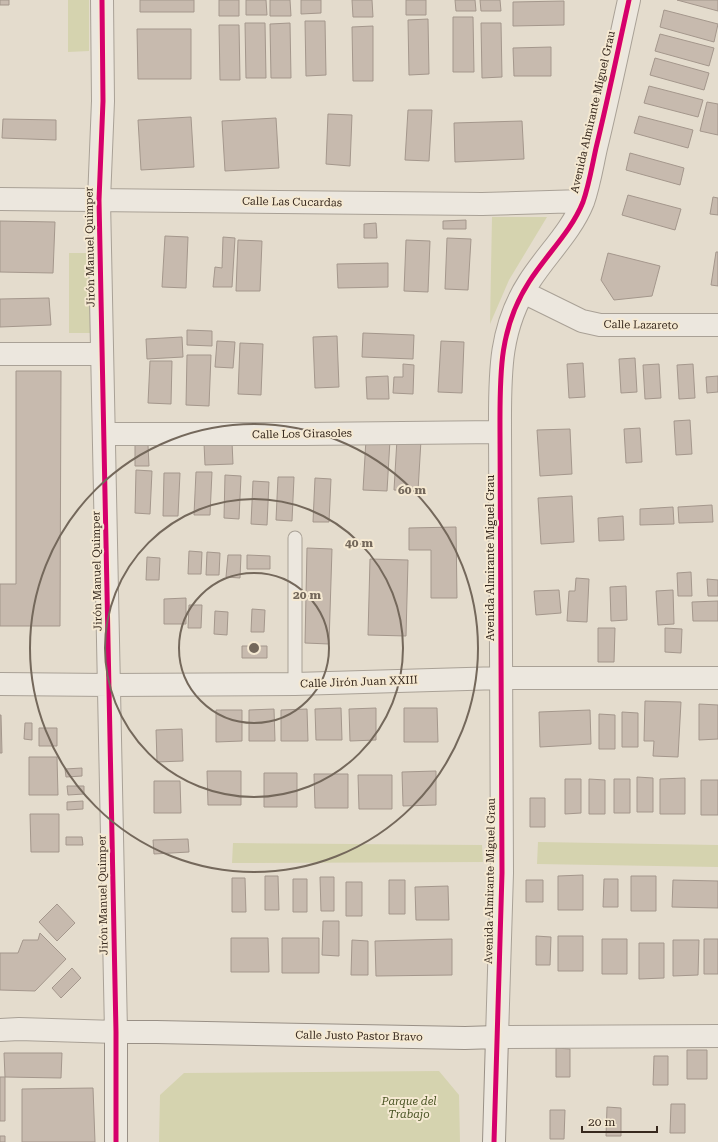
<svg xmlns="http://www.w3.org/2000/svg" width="718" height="1142" font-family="'Roboto Serif',serif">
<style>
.green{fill:#d5d3af}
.building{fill:#c7baae;stroke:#a4978c}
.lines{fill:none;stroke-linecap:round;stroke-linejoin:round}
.lane-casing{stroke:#a9a196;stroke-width:15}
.street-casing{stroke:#a9a196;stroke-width:24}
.secondary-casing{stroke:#999086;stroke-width:24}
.lane{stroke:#ece7de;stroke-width:13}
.street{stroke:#ece7de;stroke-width:22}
.secondary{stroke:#ece7de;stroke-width:22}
.cycleway-casing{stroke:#f5e9d2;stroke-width:8}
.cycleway{stroke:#d6006c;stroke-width:5}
.ring{fill:none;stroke:#74685b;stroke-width:2}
.labels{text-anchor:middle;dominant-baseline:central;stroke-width:4;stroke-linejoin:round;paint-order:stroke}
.street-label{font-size:11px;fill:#37291e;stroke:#f5e9d2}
.park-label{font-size:11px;font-style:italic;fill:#4a5424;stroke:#f5e9d2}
.centre{fill:#74685b;stroke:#f5e9d2;stroke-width:2}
.ring-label{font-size:12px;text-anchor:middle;font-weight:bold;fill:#74685b;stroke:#f5e9d2;stroke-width:4;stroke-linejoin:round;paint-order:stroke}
</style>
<rect width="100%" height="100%" fill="#e4dccd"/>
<path class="green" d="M 68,0 L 89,0 L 89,51 L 68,52 Z
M 492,217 L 547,217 L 509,280 L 490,324 Z
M 69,253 L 90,253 L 91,333 L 69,333 Z
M 538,842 L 718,845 L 718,867 L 537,864 Z
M 233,843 L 482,845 L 483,862 L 232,863 Z
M 439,1071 L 459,1095 L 460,1142 L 159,1142 L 160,1095 L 184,1073 Z"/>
<path class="building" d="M 0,0 L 9,0 L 9,5 L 0,5 Z
M 140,0 L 194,0 L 194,12 L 140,12 Z
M 219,0 L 239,0 L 239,16 L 219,16 Z
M 246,0 L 266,0 L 267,15 L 246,15 Z
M 270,0 L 290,0 L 291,16 L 270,16 Z
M 301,0 L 321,0 L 321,13 L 301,14 Z
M 352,0 L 372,0 L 373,17 L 353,17 Z
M 406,0 L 426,0 L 426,15 L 406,15 Z
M 455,0 L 475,0 L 476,11 L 456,11 Z
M 480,0 L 500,0 L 501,11 L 481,11 Z
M 677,0 L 718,0 L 718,11 Z
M 564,1 L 564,25 L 513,26 L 513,2 Z
M 664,10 L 718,24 L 714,42 L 660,27 Z
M 453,17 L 473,17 L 474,72 L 453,72 Z
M 428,19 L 429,74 L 409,75 L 408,20 Z
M 305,21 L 325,21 L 326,75 L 306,76 Z
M 245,23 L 265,23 L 266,78 L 246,78 Z
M 290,23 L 291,78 L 271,78 L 270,24 Z
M 481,23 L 501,23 L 502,77 L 482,78 Z
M 219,25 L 239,25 L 240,80 L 220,80 Z
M 373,26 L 373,81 L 353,81 L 352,27 Z
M 137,29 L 191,29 L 191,79 L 138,79 Z
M 660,34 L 714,48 L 709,66 L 655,51 Z
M 551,47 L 551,76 L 514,76 L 513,48 Z
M 655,58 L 709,73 L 704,90 L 650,75 Z
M 649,86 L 703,100 L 698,117 L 644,103 Z
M 707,102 L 718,104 L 718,135 L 700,131 Z
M 408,110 L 432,110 L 429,161 L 405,160 Z
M 328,114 L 352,115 L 350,166 L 326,164 Z
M 639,116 L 693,130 L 688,148 L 634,133 Z
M 191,117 L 194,167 L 141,170 L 138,120 Z
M 276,118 L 279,168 L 225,171 L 222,121 Z
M 3,119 L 56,120 L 56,140 L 2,138 Z
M 522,121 L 524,159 L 455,162 L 454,123 Z
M 630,153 L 684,168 L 680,185 L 626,170 Z
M 628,195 L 681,209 L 675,230 L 622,215 Z
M 713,197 L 718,198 L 718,215 L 710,214 Z
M 466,220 L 466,229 L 443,229 L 443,221 Z
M 0,221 L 55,222 L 53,273 L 0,272 Z
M 376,223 L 377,238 L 364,238 L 364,224 Z
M 165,236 L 188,237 L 186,288 L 162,287 Z
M 223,237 L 235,238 L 232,287 L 213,287 L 215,267 L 222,268 Z
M 447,238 L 471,239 L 468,290 L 445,289 Z
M 238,240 L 262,241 L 260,291 L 236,291 Z
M 406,240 L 430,241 L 428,292 L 404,291 Z
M 716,252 L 718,252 L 718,286 L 711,285 Z
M 608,253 L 660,266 L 652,296 L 614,300 L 601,280 Z
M 388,263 L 388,287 L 338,288 L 337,264 Z
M 49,298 L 51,325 L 0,327 L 0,299 Z
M 187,330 L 212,331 L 212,346 L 187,345 Z
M 363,333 L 414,335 L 413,359 L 362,357 Z
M 337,336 L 339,387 L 315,388 L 313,337 Z
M 182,337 L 183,357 L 147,359 L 146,339 Z
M 217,341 L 235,342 L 233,368 L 215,367 Z
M 441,341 L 464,342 L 462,393 L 438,392 Z
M 240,343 L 263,344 L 261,395 L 238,394 Z
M 187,355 L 211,355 L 209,406 L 186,405 Z
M 635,358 L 637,392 L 621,393 L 619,359 Z
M 150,361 L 172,361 L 171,404 L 148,403 Z
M 583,363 L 585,397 L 569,398 L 567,364 Z
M 403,364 L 414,365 L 413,394 L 393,393 L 394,377 L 403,377 Z
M 659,364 L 661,398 L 645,399 L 643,365 Z
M 693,364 L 695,398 L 679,399 L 677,365 Z
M 16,371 L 61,371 L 60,626 L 0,626 L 0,584 L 16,584 Z
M 388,376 L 389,399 L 367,399 L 366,377 Z
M 718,376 L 718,392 L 707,393 L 706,377 Z
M 690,420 L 692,454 L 676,455 L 674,421 Z
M 640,428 L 642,462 L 626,463 L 624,429 Z
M 570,429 L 572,474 L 540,476 L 537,430 Z
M 366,439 L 390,440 L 387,491 L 363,490 Z
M 397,439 L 421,440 L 418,491 L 394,490 Z
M 232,442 L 233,464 L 205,465 L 204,443 Z
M 135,445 L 148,445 L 149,466 L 135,466 Z
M 136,470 L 152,471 L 150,514 L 135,513 Z
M 196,472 L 212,472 L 210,515 L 194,515 Z
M 164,473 L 180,473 L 178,516 L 163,516 Z
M 225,475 L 241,476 L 239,519 L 224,518 Z
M 278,477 L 294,477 L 292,521 L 276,520 Z
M 315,478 L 331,479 L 329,522 L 313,522 Z
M 253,481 L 269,482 L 267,525 L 251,524 Z
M 572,496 L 574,542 L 541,544 L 538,498 Z
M 712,505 L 713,522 L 679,523 L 678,507 Z
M 673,507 L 674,524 L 640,525 L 640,509 Z
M 623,516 L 624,540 L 599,541 L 598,518 Z
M 456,527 L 457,598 L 431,598 L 431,550 L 409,550 L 409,528 Z
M 307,548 L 332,549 L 329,644 L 305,643 Z
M 189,551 L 202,552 L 201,574 L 188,574 Z
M 207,552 L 220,553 L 219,575 L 206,575 Z
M 228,555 L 241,555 L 240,578 L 226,577 Z
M 247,555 L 270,556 L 270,569 L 247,569 Z
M 147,557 L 160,558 L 159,580 L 146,580 Z
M 370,559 L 408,560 L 406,636 L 368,635 Z
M 691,572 L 692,596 L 678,596 L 677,573 Z
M 576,578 L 589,579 L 587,622 L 567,621 L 569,591 L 575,591 Z
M 707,579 L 718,580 L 718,596 L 708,596 Z
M 626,586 L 627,620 L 611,621 L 610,587 Z
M 559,590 L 561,613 L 536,615 L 534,591 Z
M 673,590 L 674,624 L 658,625 L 656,591 Z
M 186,598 L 186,624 L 164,624 L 164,599 Z
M 718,601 L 718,621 L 693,621 L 692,602 Z
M 189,605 L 202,605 L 201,628 L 188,628 Z
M 252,609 L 265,610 L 264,632 L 251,632 Z
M 215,611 L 228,612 L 227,635 L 214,634 Z
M 598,628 L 615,628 L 614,662 L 598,662 Z
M 665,628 L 682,629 L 681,653 L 665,652 Z
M 242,646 L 267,646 L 267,658 L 242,658 Z
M 645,701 L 681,702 L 678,757 L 653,756 L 654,741 L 644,741 Z
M 699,704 L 718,705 L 718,739 L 699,740 Z
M 341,708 L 342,740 L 316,740 L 315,709 Z
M 376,708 L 376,740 L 350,741 L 349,709 Z
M 404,708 L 437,708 L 438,742 L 404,742 Z
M 274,709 L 275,741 L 249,741 L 249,710 Z
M 307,709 L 308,741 L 281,741 L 281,710 Z
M 216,710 L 242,710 L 242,741 L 216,742 Z
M 590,710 L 591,744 L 540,747 L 539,712 Z
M 622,712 L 638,713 L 638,747 L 622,747 Z
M 599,714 L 615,715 L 615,749 L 599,749 Z
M 0,715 L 1,715 L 2,753 L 0,753 Z
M 25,723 L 32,723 L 32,740 L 24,739 Z
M 39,728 L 57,728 L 57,746 L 39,746 Z
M 182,729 L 183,761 L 157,762 L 156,730 Z
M 29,757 L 57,757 L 58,795 L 29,795 Z
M 82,768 L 82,776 L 66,777 L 65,769 Z
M 207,771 L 241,771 L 241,805 L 208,805 Z
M 436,771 L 436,805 L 403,806 L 402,772 Z
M 264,773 L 297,773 L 297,807 L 264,807 Z
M 314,774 L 348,774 L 348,808 L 315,808 Z
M 358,775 L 392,775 L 392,809 L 359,809 Z
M 637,777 L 653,778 L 653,812 L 637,812 Z
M 685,778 L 685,814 L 660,814 L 660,779 Z
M 565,779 L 581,779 L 581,813 L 565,814 Z
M 589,779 L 605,780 L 605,814 L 589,814 Z
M 614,779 L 630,779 L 630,813 L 614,813 Z
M 701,780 L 718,780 L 718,815 L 701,815 Z
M 154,781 L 180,781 L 181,813 L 154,813 Z
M 67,786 L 84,786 L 84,794 L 68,795 Z
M 530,798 L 545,798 L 545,827 L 530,827 Z
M 83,801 L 83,809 L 67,810 L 67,802 Z
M 30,814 L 59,814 L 59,852 L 31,852 Z
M 66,837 L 82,837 L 83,845 L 66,845 Z
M 188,839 L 189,852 L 154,854 L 153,840 Z
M 583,875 L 583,910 L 558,910 L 558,876 Z
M 265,876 L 278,876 L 279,910 L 265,910 Z
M 631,876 L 656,876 L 656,911 L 631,911 Z
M 320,877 L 334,877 L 334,911 L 321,911 Z
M 232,878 L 245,878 L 246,912 L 232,912 Z
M 293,879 L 307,879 L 307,912 L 293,912 Z
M 604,879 L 618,879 L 618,907 L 603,907 Z
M 389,880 L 405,880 L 405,914 L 389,914 Z
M 526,880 L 543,880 L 543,902 L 526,902 Z
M 673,880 L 718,881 L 718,908 L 672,907 Z
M 346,882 L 362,882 L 362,916 L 346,916 Z
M 448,886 L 449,920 L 416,920 L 415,887 Z
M 57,904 L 75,923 L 57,941 L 39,922 Z
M 323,921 L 339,921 L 339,956 L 322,955 Z
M 40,933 L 66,959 L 35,991 L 0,990 L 0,953 L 18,953 L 23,940 L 38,940 Z
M 536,936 L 551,937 L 550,965 L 536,965 Z
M 558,936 L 583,936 L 583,971 L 558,971 Z
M 231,938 L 268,938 L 269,972 L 231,972 Z
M 282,938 L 319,938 L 319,973 L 282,973 Z
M 452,939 L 452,975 L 376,976 L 375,941 Z
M 602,939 L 627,939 L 627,974 L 602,974 Z
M 704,939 L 718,939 L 718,974 L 704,974 Z
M 352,940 L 368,941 L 368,975 L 351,975 Z
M 673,940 L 699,940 L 698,975 L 673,976 Z
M 639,943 L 664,943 L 664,978 L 639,979 Z
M 72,968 L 81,978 L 61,998 L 52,988 Z
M 556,1048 L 570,1049 L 570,1077 L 556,1077 Z
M 687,1050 L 707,1050 L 707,1079 L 687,1079 Z
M 4,1053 L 62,1053 L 61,1078 L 5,1077 Z
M 654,1056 L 668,1056 L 668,1085 L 653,1085 Z
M 0,1077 L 5,1077 L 5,1121 L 0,1121 Z
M 93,1088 L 95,1142 L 22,1142 L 22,1089 Z
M 671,1104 L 685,1104 L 685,1133 L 670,1133 Z
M 607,1107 L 621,1108 L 621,1136 L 606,1136 Z
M 550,1110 L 565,1110 L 564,1139 L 550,1139 Z
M 0,1136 L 5,1136 L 5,1142 L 0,1142 Z"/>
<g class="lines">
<defs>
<path id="lane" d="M 295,684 L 295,538"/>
<path id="street" d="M 629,0 C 618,50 608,99 596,148 C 592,166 589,185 583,202 C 571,232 546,255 529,282 C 498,330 500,377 500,432 L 502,873 L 497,1037 L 718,1036
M 0,199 L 482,204 L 583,201
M 523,292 L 582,321 L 600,325 L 718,325
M 0,354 L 102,354
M 105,434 L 305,434 L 500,432
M 0,684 L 109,685 L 295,684 L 501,678 L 718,678
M 0,1030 L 19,1029 L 116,1032 L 99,200 L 103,101 L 102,0"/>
<path id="secondary" d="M 116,1142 L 116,1032 L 156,1032 L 465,1038 L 497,1037 L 494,1142"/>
</defs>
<use href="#lane" class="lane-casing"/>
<use href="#street" class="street-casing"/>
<use href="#secondary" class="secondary-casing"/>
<use href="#lane" class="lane"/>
<use href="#street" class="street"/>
<use href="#secondary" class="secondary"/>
<defs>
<path id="cycleway" d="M 102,0 L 103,101 L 99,200 L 116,1032 L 116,1142
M 494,1142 L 502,873 L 500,432 C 500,377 498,330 529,282 C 546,255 571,232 583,202 C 589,185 592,166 596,148 C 608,99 618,50 629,0"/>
</defs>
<use href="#cycleway" class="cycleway-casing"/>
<use href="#cycleway" class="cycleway"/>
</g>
<g class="ring">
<circle cx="254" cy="648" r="75"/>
<circle cx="254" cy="648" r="149"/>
<circle cx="254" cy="648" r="224"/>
</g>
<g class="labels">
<g class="street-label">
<text transform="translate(593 112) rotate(-77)">Avenida Almirante Miguel Grau</text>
<text transform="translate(292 202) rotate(1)">Calle Las Cucardas</text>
<text transform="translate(90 247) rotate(-91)">Jirón Manuel Quimper</text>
<text transform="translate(641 325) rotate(1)">Calle Lazareto</text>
<text transform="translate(302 434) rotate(-1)">Calle Los Girasoles</text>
<text transform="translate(490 558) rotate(-90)">Avenida Almirante Miguel Grau</text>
<text transform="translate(97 571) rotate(-91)">Jirón Manuel Quimper</text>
<text transform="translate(359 682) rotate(-2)">Calle Jirón Juan XXIII</text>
<text transform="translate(490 881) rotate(-89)">Avenida Almirante Miguel Grau</text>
<text transform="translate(103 895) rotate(-91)">Jirón Manuel Quimper</text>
<text transform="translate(359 1036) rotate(1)">Calle Justo Pastor Bravo</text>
</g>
<g class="park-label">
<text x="409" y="1101">Parque del<tspan x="409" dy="13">Trabajo</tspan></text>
</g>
</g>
<circle cx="254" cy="648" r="6" class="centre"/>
<g class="ring-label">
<text x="412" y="494">60 m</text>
<text x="359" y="547">40 m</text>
<text x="307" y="599">20 m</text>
</g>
<path d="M582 1126v6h75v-6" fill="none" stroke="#37291e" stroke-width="2"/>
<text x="588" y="1126" font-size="12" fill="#37291e" stroke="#f5e9d2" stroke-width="3" paint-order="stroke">20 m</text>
</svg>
